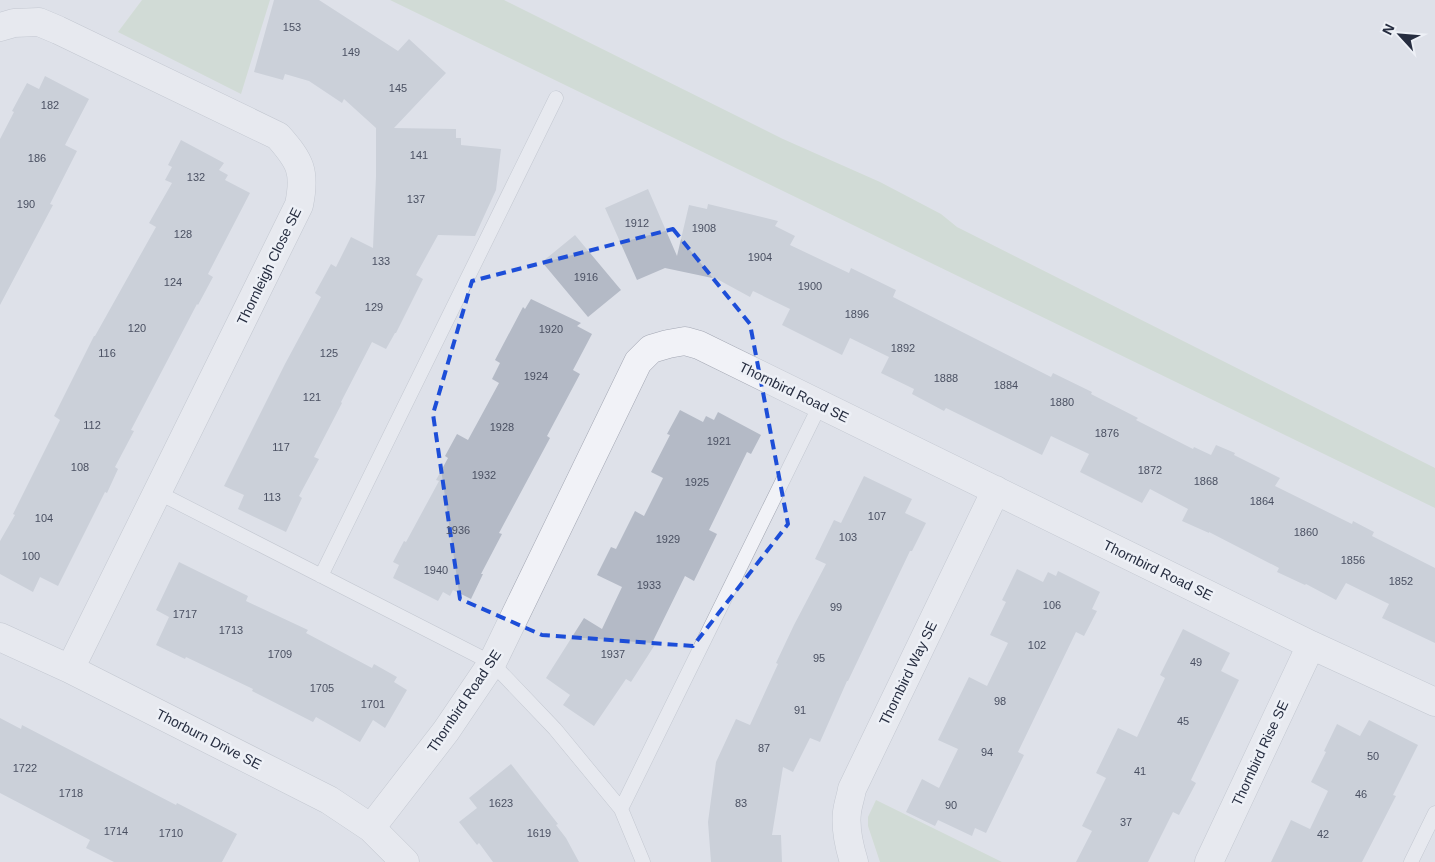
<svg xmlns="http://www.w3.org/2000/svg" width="1435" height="862" font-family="Arial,sans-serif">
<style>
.green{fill:#c2d3be}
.building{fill:#b4bac6}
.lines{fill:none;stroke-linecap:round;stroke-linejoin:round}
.lane-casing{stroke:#a3a7b3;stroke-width:15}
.street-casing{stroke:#a3a7b3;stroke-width:29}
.lane{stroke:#f1f2f7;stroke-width:14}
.street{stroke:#f1f2f7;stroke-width:28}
.marked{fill:none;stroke:#1d4ed8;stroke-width:4;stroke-dasharray:10 6;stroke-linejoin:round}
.labels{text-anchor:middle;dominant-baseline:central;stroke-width:5;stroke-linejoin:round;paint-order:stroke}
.number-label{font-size:11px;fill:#4a5062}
.street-label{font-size:14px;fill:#262d40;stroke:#edf0f6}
</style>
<rect width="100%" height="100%" fill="#dee1e9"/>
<path class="green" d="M 142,0 L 270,0 L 241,94 L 118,32 Z
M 390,0 L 504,0 L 783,139 L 880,182 L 941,214 L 957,227 L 1435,468 L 1435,508 Z
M 876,800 L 1002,862 L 880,862 L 868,826 L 868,817 Z"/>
<path class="building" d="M 274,0 L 319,0 L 398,51 L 409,39 L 446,73 L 394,128 L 456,129 L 456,138 L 461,138 L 461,145 L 501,149 L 496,190 L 475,236 L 438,235 L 416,275 L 423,279 L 396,333 L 395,333 L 386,349 L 372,342 L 341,402 L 342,403 L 314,457 L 319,459 L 299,496 L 302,498 L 286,532 L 238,509 L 244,495 L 224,486 L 285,364 L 321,297 L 315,293 L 331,264 L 336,267 L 351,237 L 373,248 L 376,176 L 376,128 L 344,99 L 342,103 L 309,81 L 285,74 L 283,80 L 254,72 Z
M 45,76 L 89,99 L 65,145 L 77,151 L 50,204 L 53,205 L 0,305 L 0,139 L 14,112 L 12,111 L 27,83 L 39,89 Z
M 181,140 L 224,163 L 219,170 L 228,175 L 225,180 L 250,193 L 208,274 L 213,277 L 198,305 L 197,304 L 131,430 L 134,431 L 115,467 L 118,469 L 107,493 L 105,492 L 58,586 L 40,577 L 33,592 L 0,574 L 0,541 L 15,515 L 13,514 L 60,420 L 54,416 L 94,336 L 95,336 L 156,227 L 149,223 L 172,183 L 165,180 L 172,167 L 168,165 Z
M 648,189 L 677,256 L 689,205 L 707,209 L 708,204 L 778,221 L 775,226 L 795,236 L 790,245 L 849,273 L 851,268 L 896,290 L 893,297 L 1051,377 L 1053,373 L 1092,392 L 1091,394 L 1138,418 L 1136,420 L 1193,449 L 1194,447 L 1211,455 L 1216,445 L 1235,453 L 1234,455 L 1280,478 L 1275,486 L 1352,524 L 1353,521 L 1374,532 L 1372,536 L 1435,568 L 1435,643 L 1382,618 L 1389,604 L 1346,583 L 1336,600 L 1306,584 L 1305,585 L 1277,572 L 1279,568 L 1209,532 L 1209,533 L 1182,521 L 1188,509 L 1150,489 L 1142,503 L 1080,472 L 1089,454 L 1051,436 L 1042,455 L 946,408 L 944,411 L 912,394 L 914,389 L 881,373 L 889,357 L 850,338 L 842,355 L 782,325 L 790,309 L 753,291 L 750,297 L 717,279 L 665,268 L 637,280 L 605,208 Z
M 575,235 L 621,290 L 588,317 L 542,262 Z
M 531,299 L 581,323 L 577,326 L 592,334 L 573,370 L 580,374 L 547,436 L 550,438 L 499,533 L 502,534 L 481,574 L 483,574 L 471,599 L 453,590 L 450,596 L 443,592 L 438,601 L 393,578 L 399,565 L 393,562 L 404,541 L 406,542 L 439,481 L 436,480 L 448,458 L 445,456 L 457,434 L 468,440 L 499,383 L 492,379 L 500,363 L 495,360 L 523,307 L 525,309 Z
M 680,410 L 703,422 L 706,416 L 714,420 L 718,412 L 761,435 L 751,454 L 747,452 L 709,530 L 717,534 L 694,581 L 685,576 L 653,641 L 656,643 L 631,682 L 626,679 L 594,726 L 563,705 L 570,695 L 546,678 L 584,618 L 602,629 L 622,587 L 597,575 L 611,547 L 616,549 L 635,511 L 644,516 L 663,478 L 651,472 L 670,435 L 667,434 Z
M 864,476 L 912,499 L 905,513 L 926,523 L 912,551 L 910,551 L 848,681 L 847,681 L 820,742 L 810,738 L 793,772 L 783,767 L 772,835 L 781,835 L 782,862 L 711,862 L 708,822 L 716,762 L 736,719 L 750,725 L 778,664 L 776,663 L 794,625 L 826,564 L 815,559 L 834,520 L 841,523 Z
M 179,562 L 248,596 L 246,601 L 308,630 L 306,633 L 372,668 L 374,664 L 397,677 L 394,682 L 407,690 L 385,728 L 373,720 L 360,742 L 316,717 L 313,722 L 252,691 L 253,689 L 186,657 L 185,659 L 156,645 L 169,617 L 156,610 Z
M 1017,569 L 1043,582 L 1048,572 L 1056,576 L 1058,571 L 1100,592 L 1092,609 L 1097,611 L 1084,636 L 1076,632 L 1018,752 L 1024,755 L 986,833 L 975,828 L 972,836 L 938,820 L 935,826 L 906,812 L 922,779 L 939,788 L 958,749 L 938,740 L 969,677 L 987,686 L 1008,643 L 990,635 L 1006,602 L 1002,600 Z
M 1183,629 L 1230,653 L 1221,671 L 1239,680 L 1191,780 L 1196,783 L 1179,815 L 1173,812 L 1148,862 L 1076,862 L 1092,831 L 1082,826 L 1106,778 L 1096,773 L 1118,728 L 1137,737 L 1165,678 L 1160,675 Z
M 0,718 L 21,729 L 22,725 L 176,805 L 177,803 L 237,834 L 222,862 L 114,862 L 86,848 L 90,840 L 0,793 Z
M 1369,720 L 1418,745 L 1393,795 L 1396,796 L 1362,862 L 1271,862 L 1291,820 L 1310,829 L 1328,791 L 1311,782 L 1326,752 L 1324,751 L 1337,724 L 1360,736 Z
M 511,764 L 558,824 L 556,825 L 566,838 L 579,862 L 493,862 L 479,843 L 477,845 L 459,822 L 477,808 L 469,798 Z"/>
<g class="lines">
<defs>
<path id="lane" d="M 157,492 L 492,663 L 555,729 L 621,809 L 643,862
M 321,576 L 556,98
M 621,809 L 820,405
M 1411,862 L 1435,813"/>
<path id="street" d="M 0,27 L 14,23 L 39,22 L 58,30 L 278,136 C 300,161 306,171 299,205 L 70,669
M 0,637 L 70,669 L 329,800 L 371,828 L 405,862
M 371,828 L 446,731 L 492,663 L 638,362 L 651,349 L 668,344 L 685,341 L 699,345 L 1311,645 L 1435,702
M 854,862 C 849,846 845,829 847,812 C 848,804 851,796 852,789 L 996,490
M 1209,862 L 1311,645"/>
</defs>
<use href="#lane" class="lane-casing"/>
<use href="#street" class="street-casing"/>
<use href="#lane" class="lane"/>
<use href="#street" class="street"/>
</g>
<path d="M0 0H1435V862H0ZM 673,229 L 750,324 L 788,524 L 693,646 L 542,635 L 460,599 L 433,414 L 472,281 Z" fill="#dee1e9" fill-opacity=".55" fill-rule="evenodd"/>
<path class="marked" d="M 673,229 L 750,324 L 788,524 L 693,646 L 542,635 L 460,599 L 433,414 L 472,281 Z"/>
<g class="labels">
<g class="number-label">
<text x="292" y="27">153</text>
<text x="351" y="52">149</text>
<text x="398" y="88">145</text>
<text x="50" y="105">182</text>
<text x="419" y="155">141</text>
<text x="37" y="158">186</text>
<text x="196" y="177">132</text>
<text x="416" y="199">137</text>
<text x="26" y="204">190</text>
<text x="637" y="223">1912</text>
<text x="704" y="228">1908</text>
<text x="183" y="234">128</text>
<text x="760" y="257">1904</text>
<text x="381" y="261">133</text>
<text x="586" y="277">1916</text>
<text x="173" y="282">124</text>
<text x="810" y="286">1900</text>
<text x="374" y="307">129</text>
<text x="857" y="314">1896</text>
<text x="137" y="328">120</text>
<text x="551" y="329">1920</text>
<text x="903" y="348">1892</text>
<text x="107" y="353">116</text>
<text x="329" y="353">125</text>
<text x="536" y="376">1924</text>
<text x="946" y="378">1888</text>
<text x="1006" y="385">1884</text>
<text x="312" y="397">121</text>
<text x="1062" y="402">1880</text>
<text x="92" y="425">112</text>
<text x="502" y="427">1928</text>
<text x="1107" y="433">1876</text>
<text x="719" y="441">1921</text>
<text x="281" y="447">117</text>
<text x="80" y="467">108</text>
<text x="1150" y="470">1872</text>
<text x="484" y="475">1932</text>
<text x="1206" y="481">1868</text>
<text x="697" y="482">1925</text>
<text x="272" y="497">113</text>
<text x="1262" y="501">1864</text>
<text x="877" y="516">107</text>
<text x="44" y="518">104</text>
<text x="458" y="530">1936</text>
<text x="1306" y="532">1860</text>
<text x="848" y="537">103</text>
<text x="668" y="539">1929</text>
<text x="31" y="556">100</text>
<text x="1353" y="560">1856</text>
<text x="436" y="570">1940</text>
<text x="1401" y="581">1852</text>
<text x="649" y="585">1933</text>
<text x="1052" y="605">106</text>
<text x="836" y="607">99</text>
<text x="185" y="614">1717</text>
<text x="231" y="630">1713</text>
<text x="1037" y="645">102</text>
<text x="280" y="654">1709</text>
<text x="613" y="654">1937</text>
<text x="819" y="658">95</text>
<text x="1196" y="662">49</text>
<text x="322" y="688">1705</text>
<text x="1000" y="701">98</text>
<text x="373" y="704">1701</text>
<text x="800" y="710">91</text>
<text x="1183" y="721">45</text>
<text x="764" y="748">87</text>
<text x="987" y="752">94</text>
<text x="1373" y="756">50</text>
<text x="25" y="768">1722</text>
<text x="1140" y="771">41</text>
<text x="71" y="793">1718</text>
<text x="1361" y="794">46</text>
<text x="501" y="803">1623</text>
<text x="741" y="803">83</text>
<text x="951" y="805">90</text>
<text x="1126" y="822">37</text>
<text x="116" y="831">1714</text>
<text x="171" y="833">1710</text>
<text x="539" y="833">1619</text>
<text x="1323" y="834">42</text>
</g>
<g class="street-label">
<text transform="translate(269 266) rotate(-64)">Thornleigh Close SE</text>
<text transform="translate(794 392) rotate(26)">Thornbird Road SE</text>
<text transform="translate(1158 570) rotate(26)">Thornbird Road SE</text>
<text transform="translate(908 673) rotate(-64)">Thornbird Way SE</text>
<text transform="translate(464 701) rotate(-56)">Thornbird Road SE</text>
<text transform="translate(209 739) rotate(27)">Thorburn Drive SE</text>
<text transform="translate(1260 753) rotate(-65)">Thornbird Rise SE</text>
</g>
</g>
<g transform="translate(1400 35) rotate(296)" stroke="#edf0f6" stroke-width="4" paint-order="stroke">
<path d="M0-4L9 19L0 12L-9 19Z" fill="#262d40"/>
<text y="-8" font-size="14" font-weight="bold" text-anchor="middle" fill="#262d40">N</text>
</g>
</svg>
